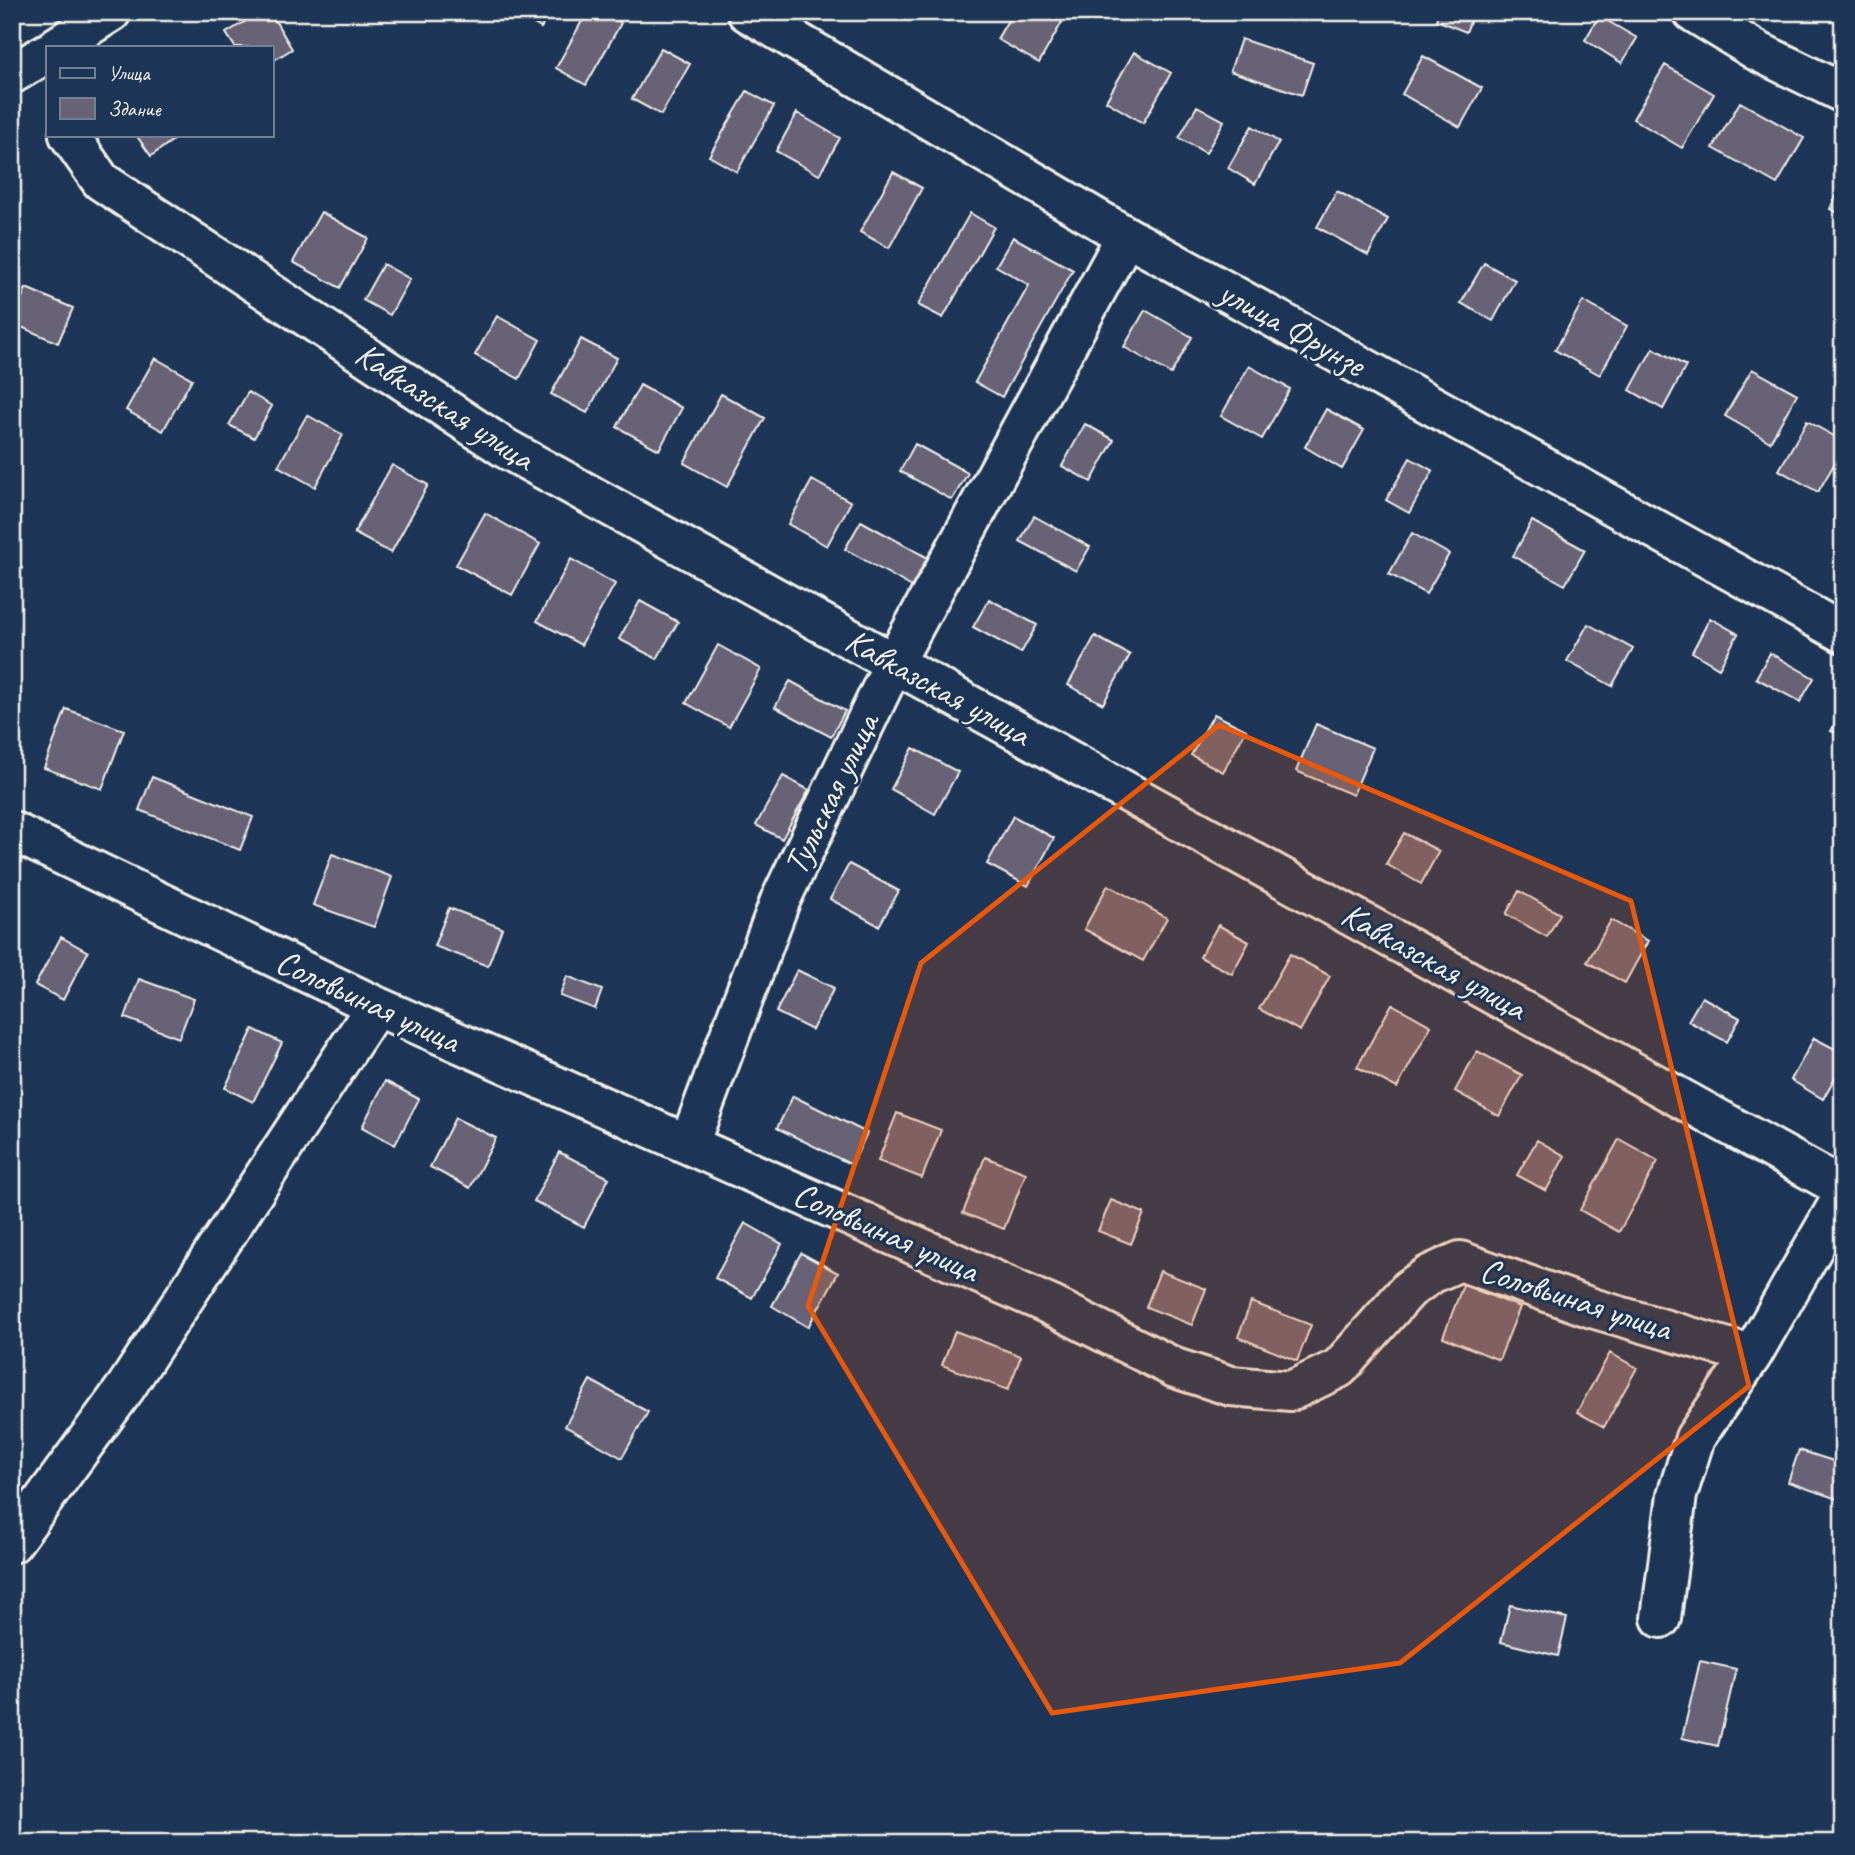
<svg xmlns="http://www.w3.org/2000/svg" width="1855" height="1855" font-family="Caveat,sans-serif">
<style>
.building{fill:#686277;stroke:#f4f1e8;stroke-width:2}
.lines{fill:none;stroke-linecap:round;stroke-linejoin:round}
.street-casing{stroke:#f4f1e8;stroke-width:44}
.street{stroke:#1d3557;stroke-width:38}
.marked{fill:#e8590c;fill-opacity:0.2;stroke:#e8590c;stroke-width:5;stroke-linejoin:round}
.labels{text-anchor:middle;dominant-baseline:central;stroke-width:6;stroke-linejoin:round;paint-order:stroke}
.street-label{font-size:35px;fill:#f4f1e8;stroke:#1d3557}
</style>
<rect width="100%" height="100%" fill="#1d3557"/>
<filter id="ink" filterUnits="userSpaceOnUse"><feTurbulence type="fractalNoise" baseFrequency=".0143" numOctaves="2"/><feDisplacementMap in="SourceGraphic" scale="14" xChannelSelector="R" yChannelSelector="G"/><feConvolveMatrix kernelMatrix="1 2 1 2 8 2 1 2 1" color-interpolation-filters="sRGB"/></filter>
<g filter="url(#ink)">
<path class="building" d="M 261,12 L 270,12 L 292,49 L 271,62 L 271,47 L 235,47 L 226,33 Z
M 514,12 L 550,12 L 541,28 Z
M 587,12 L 602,12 L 621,23 L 586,85 L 556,68 Z
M 1013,12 L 1061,12 L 1066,15 L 1039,63 L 997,39 Z
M 1439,12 L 1474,12 L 1466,32 L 1436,20 Z
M 1599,16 L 1637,38 L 1622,63 L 1585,40 Z
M 1241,39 L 1313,63 L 1302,95 L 1230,71 Z
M 661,48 L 690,64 L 661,115 L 632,99 Z
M 1134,52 L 1171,73 L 1143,123 L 1106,101 Z
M 1423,56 L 1482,88 L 1460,127 L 1402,94 Z
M 1665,65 L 1714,94 L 1682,148 L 1633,119 Z
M 747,91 L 774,106 L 737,172 L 709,156 Z
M 1740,102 L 1804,138 L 1777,184 L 1713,148 Z
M 1197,106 L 1224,121 L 1206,153 L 1179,138 Z
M 797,113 L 840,138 L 819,175 L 776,151 Z
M 1252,126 L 1279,142 L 1255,184 L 1228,168 Z
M 136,135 L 180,135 L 151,156 Z
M 893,172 L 922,188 L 889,248 L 860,232 Z
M 1843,181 L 1843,215 L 1830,209 Z
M 1337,191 L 1388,219 L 1368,255 L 1317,227 Z
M 321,212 L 368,238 L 340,288 L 293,262 Z
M 970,213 L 994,227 L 943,318 L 918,305 Z
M 1013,237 L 1073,270 L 1002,397 L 975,382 L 1029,285 L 996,266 Z
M 1484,263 L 1515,280 L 1493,321 L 1461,303 Z
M 383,264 L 410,279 L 390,315 L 363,300 Z
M 26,288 L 73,308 L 58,343 L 12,323 Z
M 1583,301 L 1627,326 L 1600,375 L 1555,350 Z
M 1145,310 L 1192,337 L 1171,374 L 1124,347 Z
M 497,316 L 540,340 L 519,379 L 475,355 Z
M 581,339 L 617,358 L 587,413 L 551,394 Z
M 1653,348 L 1686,366 L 1663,409 L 1630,390 Z
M 155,358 L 192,379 L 163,431 L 126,410 Z
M 1249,366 L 1290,389 L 1262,439 L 1221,416 Z
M 1752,369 L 1797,394 L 1770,442 L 1725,416 Z
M 640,385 L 682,408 L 659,450 L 617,427 Z
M 248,392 L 272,406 L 254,438 L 229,425 Z
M 721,394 L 765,418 L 727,487 L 684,463 Z
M 1326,409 L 1364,430 L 1342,469 L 1305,447 Z
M 307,415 L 343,435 L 315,487 L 278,466 Z
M 1807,421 L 1843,441 L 1843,449 L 1818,492 L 1779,470 Z
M 1085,424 L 1114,440 L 1091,482 L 1062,466 Z
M 915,444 L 968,473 L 952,500 L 900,471 Z
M 1410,458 L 1433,471 L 1409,513 L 1386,500 Z
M 392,465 L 428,485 L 391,553 L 354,533 Z
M 812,480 L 851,502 L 827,546 L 788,524 Z
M 485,513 L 540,544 L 512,595 L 456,565 Z
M 1034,516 L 1090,547 L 1076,571 L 1020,541 Z
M 861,521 L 928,558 L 912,587 L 845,549 Z
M 1532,521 L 1585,550 L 1565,585 L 1513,556 Z
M 1412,533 L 1449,554 L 1426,594 L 1389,574 Z
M 571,559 L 615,584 L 581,645 L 537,621 Z
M 12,562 L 22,568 L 12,584 Z
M 989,599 L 1037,625 L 1021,653 L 973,627 Z
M 640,601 L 678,622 L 657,659 L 619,639 Z
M 1710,618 L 1738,634 L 1719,668 L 1692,652 Z
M 1588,624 L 1633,649 L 1612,686 L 1567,661 Z
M 1095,636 L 1130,655 L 1103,704 L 1068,685 Z
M 718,645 L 761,669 L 729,727 L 686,703 Z
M 1770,653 L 1814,678 L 1800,702 L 1756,678 Z
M 790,681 L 845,711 L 831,737 L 775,707 Z
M 66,709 L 124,730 L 102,789 L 44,768 Z
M 1843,710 L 1843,737 L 1831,731 Z
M 1214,714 L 1246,730 L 1223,772 L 1191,755 Z
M 1316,724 L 1373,748 L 1353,795 L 1296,771 Z
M 913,748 L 958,772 L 935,814 L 891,789 Z
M 783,776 L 809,790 L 782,839 L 756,825 Z
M 152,777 L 253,817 L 240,850 L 139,810 Z
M 1013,816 L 1054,838 L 1028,886 L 987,864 Z
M 1404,833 L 1439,851 L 1421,884 L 1386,864 Z
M 332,854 L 392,877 L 374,927 L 313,905 Z
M 849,864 L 899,891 L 879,926 L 830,899 Z
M 1108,885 L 1167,918 L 1143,961 L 1084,929 Z
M 1519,891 L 1560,914 L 1547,937 L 1506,914 Z
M 449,908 L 502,928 L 488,966 L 434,946 Z
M 1611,920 L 1648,941 L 1625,983 L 1587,962 Z
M 1218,925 L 1249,942 L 1232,974 L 1200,957 Z
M 61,937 L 88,952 L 63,1000 L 35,985 Z
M 1290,954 L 1330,976 L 1300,1031 L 1259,1009 Z
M 797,970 L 834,988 L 812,1030 L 776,1012 Z
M 567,976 L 602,990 L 595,1009 L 560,996 Z
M 139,979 L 194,999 L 179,1038 L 125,1018 Z
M 1702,997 L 1740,1018 L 1727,1042 L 1688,1021 Z
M 1392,1004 L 1431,1026 L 1397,1088 L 1357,1067 Z
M 253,1029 L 282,1043 L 253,1102 L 225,1088 Z
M 1814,1038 L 1843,1053 L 1843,1063 L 1823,1099 L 1791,1080 Z
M 1477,1051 L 1522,1075 L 1499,1116 L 1455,1091 Z
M 385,1081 L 419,1099 L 395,1145 L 362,1127 Z
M 793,1096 L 867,1133 L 852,1165 L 777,1128 Z
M 897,1113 L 941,1130 L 922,1178 L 878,1161 Z
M 455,1118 L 496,1138 L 470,1188 L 430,1167 Z
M 1619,1139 L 1658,1161 L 1619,1232 L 1580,1210 Z
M 1537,1140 L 1565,1156 L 1546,1191 L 1517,1175 Z
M 559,1152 L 609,1178 L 584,1227 L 534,1201 Z
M 985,1157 L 1026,1173 L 1004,1229 L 963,1213 Z
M 1111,1200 L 1144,1213 L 1131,1244 L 1098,1231 Z
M 745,1223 L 782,1244 L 752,1298 L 715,1278 Z
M 801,1253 L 838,1273 L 808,1327 L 772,1306 Z
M 1160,1271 L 1206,1289 L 1192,1325 L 1146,1307 Z
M 1463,1285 L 1520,1307 L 1499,1360 L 1443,1337 Z
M 1251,1302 L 1311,1325 L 1297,1361 L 1238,1337 Z
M 955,1331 L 1021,1356 L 1008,1390 L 942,1365 Z
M 1610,1353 L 1637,1368 L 1604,1427 L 1577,1412 Z
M 590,1380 L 648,1412 L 622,1458 L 565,1426 Z
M 1799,1450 L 1843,1464 L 1843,1482 L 1837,1499 L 1788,1482 Z
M 1510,1605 L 1567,1618 L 1558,1656 L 1501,1642 Z
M 1700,1661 L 1736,1669 L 1718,1746 L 1682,1738 Z"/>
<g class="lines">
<defs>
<path id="street" d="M 747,12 L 1126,236 L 1843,633
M 1693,12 L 1757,51 L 1843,93
M 56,47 L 111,12
M 12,74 L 47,53
M 69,135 L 101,181 L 505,448 L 1843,1188
M 12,831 L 376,1006 L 1050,1305 L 1175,1368 L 1231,1386 L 1291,1391 L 1339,1368 L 1409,1289 L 1431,1274 L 1460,1261 L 1592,1308 L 1752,1355
M 689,1144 L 780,901 L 894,663 L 1126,236
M 12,1543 L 126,1387 L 376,1006
M 1661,1618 L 1677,1495 L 1695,1438 L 1752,1355 L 1843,1196"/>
</defs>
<use href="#street" class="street-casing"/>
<use href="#street" class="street"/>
</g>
</g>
<path class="marked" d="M 1219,725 L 1631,901 L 1749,1386 L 1400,1663 L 1052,1713 L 808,1306 L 921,963 Z"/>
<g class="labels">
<g class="street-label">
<text transform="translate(1292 328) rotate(29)">улица Фрунзе</text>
<text transform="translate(445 406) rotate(33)">Кавказская улица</text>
<text transform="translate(938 687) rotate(29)">Кавказская улица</text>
<text transform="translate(831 794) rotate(-64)">Тульская улица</text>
<text transform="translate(1434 961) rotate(29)">Кавказская улица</text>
<text transform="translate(368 1001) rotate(25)">Соловьиная улица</text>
<text transform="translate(886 1232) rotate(24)">Соловьиная улица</text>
<text transform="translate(1576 1299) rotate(18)">Соловьиная улица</text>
</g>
</g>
<rect width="1855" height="1855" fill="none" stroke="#1d3557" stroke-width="42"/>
<rect x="21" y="21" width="1813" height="1813" fill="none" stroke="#f4f1e8" stroke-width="2.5" filter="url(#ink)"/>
<rect x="46" y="46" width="228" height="91" fill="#1d3557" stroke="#738091" stroke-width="2"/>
<rect x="60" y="68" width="35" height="10" fill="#1d3557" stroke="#738091" stroke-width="2"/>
<text x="108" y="80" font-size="21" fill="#f4f1e8">Улица</text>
<rect x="60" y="98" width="35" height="21" fill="#686277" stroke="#738091" stroke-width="2"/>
<text x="108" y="116" font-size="21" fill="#f4f1e8">Здание</text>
</svg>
